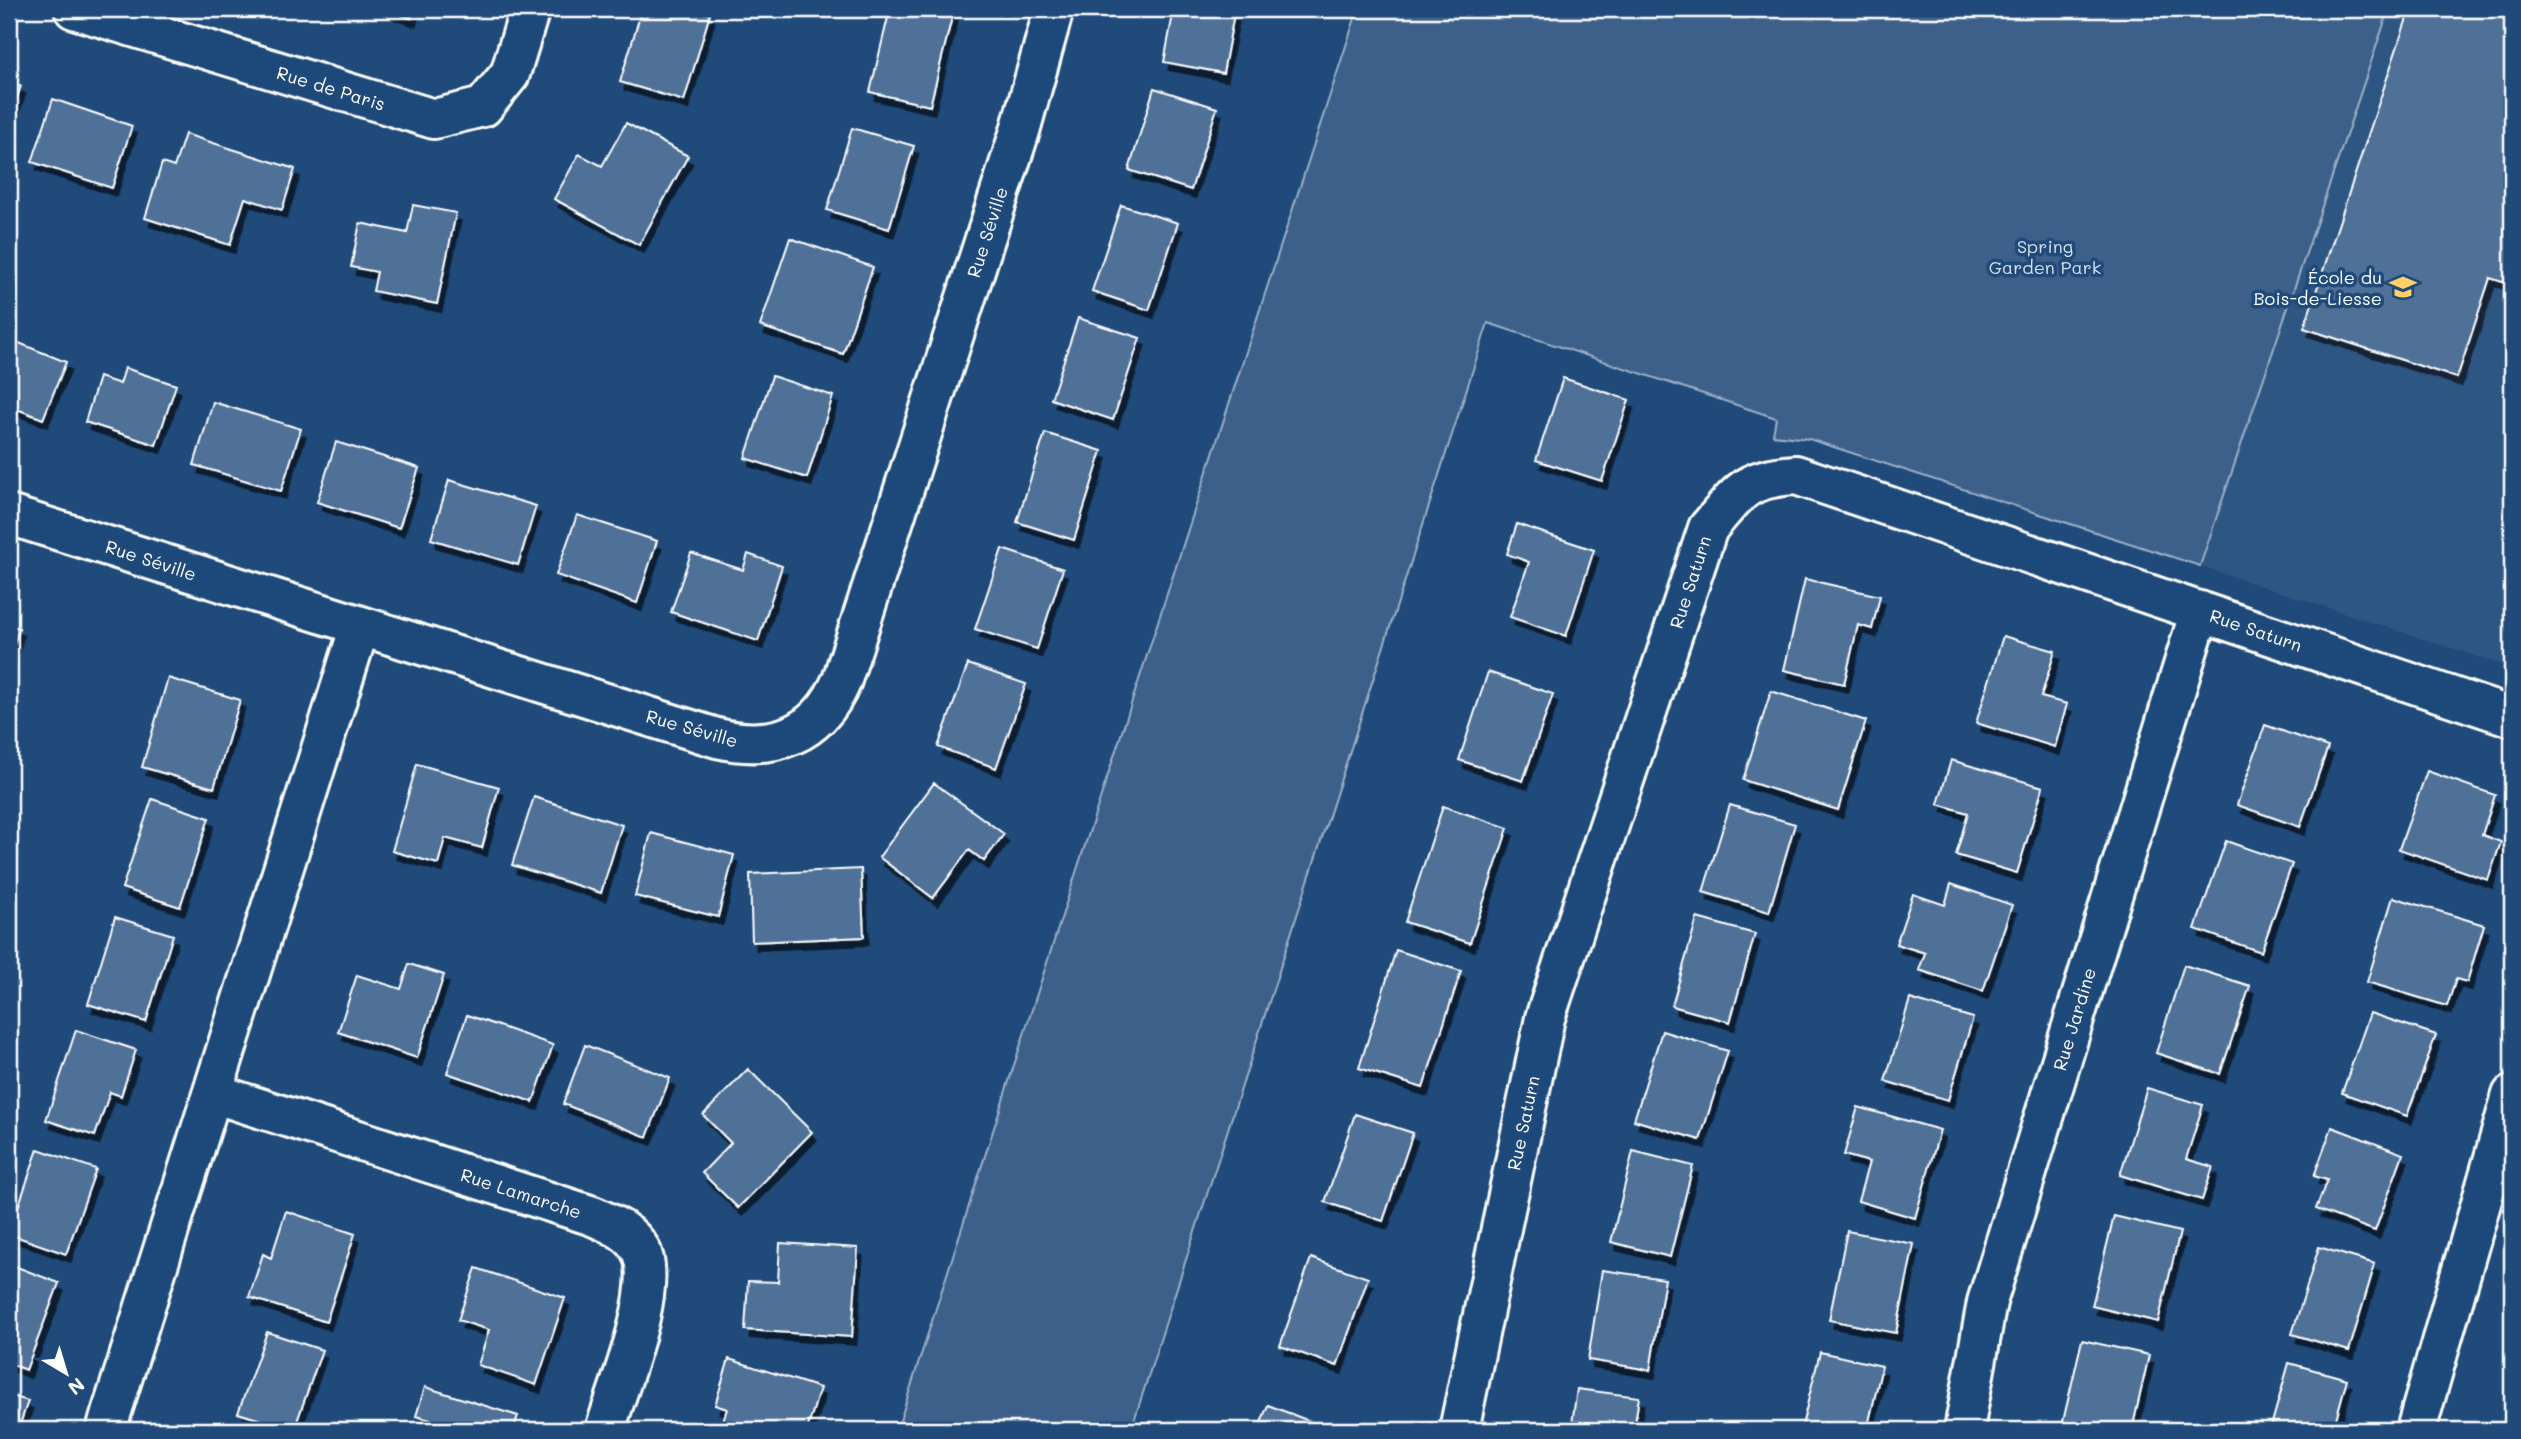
<svg xmlns="http://www.w3.org/2000/svg" width="2521" height="1439" font-family="Mali,sans-serif">
<style>
.built{fill:#2e5683}
.green{fill:#3c618b;stroke:#9eb0c5;stroke-width:2}
.building{fill:#507197;stroke:#fff;stroke-width:2;filter:url(#shadow)}
.lines{fill:none;stroke-linecap:round;stroke-linejoin:round}
.street-casing{stroke:#fff;stroke-width:44}
.street{stroke:#1f4a7a;stroke-width:38}
.labels{text-anchor:middle;dominant-baseline:central;stroke-width:7;stroke-linejoin:round;paint-order:stroke}
.street-label{font-size:18px;fill:#fff;stroke:#1f4a7a}
.park-label{font-size:18px;fill:#d8dfe8;stroke:#1f4a7a}
.poi-label{font-size:18px;fill:#fff;stroke:#1f4a7a;text-anchor:end}
</style>
<defs>
<filter id="shadow"><feDropShadow dx="4.5" dy="8" stdDeviation="0" flood-color="#0009"/></filter>
</defs>
<rect width="100%" height="100%" fill="#1f4a7a"/>
<filter id="ink" filterUnits="userSpaceOnUse"><feTurbulence type="fractalNoise" baseFrequency=".0143" numOctaves="2"/><feDisplacementMap in="SourceGraphic" scale="14" xChannelSelector="R" yChannelSelector="G"/><feConvolveMatrix kernelMatrix="1 2 1 2 8 2 1 2 1" color-interpolation-filters="sRGB"/></filter>
<g filter="url(#ink)">
<path class="built" d="M 2389,9 L 2512,9 L 2512,668 L 2200,566 Z"/>
<path class="green" d="M 1358,9 L 2389,9 L 2200,566 L 1809,439 L 1773,435 L 1776,418 L 1488,323 L 1131,1430 L 897,1430 L 1070,891 Z"/>
<path class="building" d="M 382,9 L 414,9 L 411,18 Z
M 642,9 L 691,9 L 710,14 L 684,101 L 620,82 Z
M 890,9 L 954,9 L 930,106 L 870,92 Z
M 1174,9 L 1235,9 L 1223,73 L 1164,62 Z
M 2410,9 L 2504,9 L 2512,12 L 2512,285 L 2490,278 L 2457,378 L 2304,328 Z
M 9,82 L 21,86 L 9,120 Z
M 1154,88 L 1217,108 L 1191,190 L 1129,170 Z
M 53,99 L 132,126 L 112,188 L 32,162 Z
M 626,123 L 688,156 L 639,245 L 554,199 L 579,154 L 602,166 Z
M 852,128 L 914,146 L 889,229 L 827,210 Z
M 185,134 L 295,169 L 282,210 L 245,198 L 230,245 L 145,218 L 162,163 L 174,167 Z
M 413,205 L 456,213 L 437,304 L 373,291 L 377,272 L 351,267 L 360,223 L 407,233 Z
M 1121,205 L 1178,223 L 1149,310 L 1092,291 Z
M 790,238 L 873,267 L 843,354 L 760,326 Z
M 1078,318 L 1140,338 L 1113,420 L 1051,399 Z
M 9,339 L 66,362 L 43,419 L 9,406 Z
M 125,368 L 176,385 L 156,445 L 85,422 L 99,377 L 120,384 Z
M 772,376 L 833,396 L 807,478 L 745,458 Z
M 1563,378 L 1629,400 L 1602,481 L 1536,460 Z
M 213,402 L 301,429 L 281,491 L 194,465 Z
M 1045,433 L 1102,451 L 1074,540 L 1017,522 Z
M 336,442 L 419,468 L 399,528 L 317,502 Z
M 449,480 L 536,506 L 518,565 L 431,539 Z
M 577,515 L 657,541 L 637,603 L 556,575 Z
M 1517,524 L 1594,550 L 1566,636 L 1510,617 L 1529,562 L 1507,554 Z
M 1002,549 L 1063,569 L 1037,649 L 975,629 Z
M 691,553 L 743,570 L 748,554 L 782,566 L 758,641 L 671,612 Z
M 1805,579 L 1880,596 L 1872,629 L 1858,625 L 1844,684 L 1784,670 Z
M 9,625 L 19,628 L 9,663 Z
M 2003,636 L 2055,651 L 2041,697 L 2067,704 L 2055,747 L 1976,723 Z
M 968,664 L 1026,684 L 996,768 L 938,747 Z
M 1488,672 L 1553,694 L 1523,781 L 1459,760 Z
M 168,678 L 240,700 L 214,788 L 142,767 Z
M 1771,691 L 1866,721 L 1838,810 L 1743,780 Z
M 2265,725 L 2328,747 L 2300,827 L 2237,805 Z
M 1951,760 L 2043,787 L 2017,873 L 1956,855 L 1968,813 L 1938,804 Z
M 417,764 L 499,787 L 482,848 L 445,838 L 438,864 L 392,851 Z
M 2427,771 L 2495,795 L 2482,835 L 2501,842 L 2488,880 L 2399,849 Z
M 934,783 L 1004,834 L 984,861 L 969,850 L 933,898 L 879,857 Z
M 534,797 L 622,825 L 601,893 L 512,865 Z
M 152,799 L 209,818 L 180,907 L 122,888 Z
M 1730,805 L 1795,824 L 1769,912 L 1703,892 Z
M 1443,806 L 1508,828 L 1470,943 L 1405,922 Z
M 651,833 L 734,855 L 718,917 L 635,896 Z
M 2226,841 L 2292,864 L 2261,952 L 2195,929 Z
M 861,869 L 864,937 L 752,942 L 750,874 Z
M 1951,884 L 2012,905 L 1983,991 L 1919,970 L 1925,953 L 1896,944 L 1913,894 L 1945,905 Z
M 2393,897 L 2484,925 L 2467,982 L 2456,979 L 2447,1006 L 2367,982 Z
M 115,917 L 173,935 L 146,1022 L 88,1004 Z
M 1697,918 L 1755,934 L 1730,1022 L 1672,1006 Z
M 1396,950 L 1461,971 L 1423,1088 L 1359,1068 Z
M 409,964 L 444,975 L 417,1058 L 338,1032 L 357,975 L 401,989 Z
M 2184,965 L 2250,986 L 2220,1074 L 2156,1053 Z
M 1910,999 L 1973,1018 L 1948,1100 L 1885,1081 Z
M 2370,1013 L 2436,1035 L 2407,1116 L 2342,1093 Z
M 467,1015 L 553,1045 L 533,1102 L 447,1073 Z
M 76,1030 L 136,1050 L 121,1096 L 110,1092 L 95,1136 L 46,1120 Z
M 1662,1031 L 1728,1051 L 1700,1140 L 1634,1120 Z
M 585,1045 L 670,1078 L 647,1137 L 563,1104 Z
M 748,1069 L 812,1132 L 738,1208 L 702,1173 L 731,1143 L 703,1115 Z
M 2147,1088 L 2203,1105 L 2186,1159 L 2213,1167 L 2202,1200 L 2120,1175 Z
M 1858,1107 L 1940,1130 L 1915,1218 L 1858,1201 L 1869,1162 L 1844,1155 Z
M 1355,1114 L 1413,1133 L 1383,1221 L 1325,1202 Z
M 2332,1127 L 2403,1154 L 2375,1231 L 2316,1209 L 2327,1180 L 2314,1176 Z
M 38,1149 L 96,1169 L 66,1254 L 9,1234 Z
M 1633,1151 L 1693,1166 L 1670,1257 L 1611,1242 Z
M 286,1211 L 355,1234 L 326,1322 L 249,1297 L 263,1254 L 271,1258 Z
M 2114,1216 L 2180,1232 L 2158,1322 L 2092,1306 Z
M 1847,1231 L 1914,1244 L 1896,1333 L 1829,1320 Z
M 780,1243 L 858,1248 L 852,1337 L 745,1330 L 748,1281 L 778,1282 Z
M 2319,1247 L 2375,1264 L 2349,1351 L 2292,1334 Z
M 1311,1258 L 1368,1278 L 1337,1366 L 1280,1346 Z
M 9,1264 L 59,1283 L 26,1370 L 9,1363 Z
M 476,1268 L 565,1298 L 536,1385 L 478,1365 L 489,1330 L 458,1320 Z
M 1602,1270 L 1665,1279 L 1650,1370 L 1588,1360 Z
M 267,1332 L 322,1350 L 294,1430 L 238,1413 Z
M 2082,1340 L 2149,1355 L 2132,1430 L 2061,1430 Z
M 1820,1352 L 1882,1366 L 1867,1430 L 1801,1430 Z
M 729,1359 L 820,1388 L 807,1430 L 720,1430 L 727,1409 L 715,1405 Z
M 2289,1363 L 2347,1379 L 2333,1430 L 2270,1430 Z
M 425,1387 L 518,1416 L 513,1430 L 435,1430 L 437,1422 L 416,1416 Z
M 1577,1389 L 1639,1397 L 1634,1430 L 1571,1430 Z
M 9,1395 L 28,1401 L 18,1430 L 9,1430 Z
M 1268,1405 L 1325,1427 L 1324,1430 L 1258,1430 Z"/>
<g class="lines">
<defs>
<path id="street" d="M 74,9 L 434,119 L 483,107 L 510,74 L 530,9
M 9,515 L 717,738 C 774,751 818,736 842,680 L 1020,131 L 1054,9
M 213,1093 L 593,1216 C 611,1224 630,1231 640,1249 C 661,1285 617,1390 605,1430
M 106,1430 L 360,626
M 1459,1430 L 1545,1018 L 1708,528 C 1740,491 1745,478 1796,475 L 2512,717
M 1964,1430 L 1987,1302 L 2200,611
M 2416,1430 L 2512,1095"/>
</defs>
<use href="#street" class="street-casing"/>
<use href="#street" class="street"/>
</g>
</g>
<defs>
<symbol id="school-bare" viewBox="-9 -9 18 18"><path d="M0-5L7-2L0 1L-7-2ZM-4 1L0 2.5L4 1V4Q0 6-4 4Z" fill="#ffd166" stroke="#1f4a7a" stroke-width="2.5" paint-order="stroke"/></symbol>
</defs>
<g fill-rule="evenodd">
<use href="#school-bare" x="2384" y="268" width="38" height="38"/>
</g>
<g class="labels">
<g class="street-label">
<text transform="translate(331 88) rotate(17)">Rue de Paris</text>
<text transform="translate(987 232) rotate(-72)">Rue Séville</text>
<text transform="translate(151 560) rotate(18)">Rue Séville</text>
<text transform="translate(1690 582) rotate(-72)">Rue Saturn</text>
<text transform="translate(2256 630) rotate(19)">Rue Saturn</text>
<text transform="translate(692 728) rotate(16)">Rue Séville</text>
<text transform="translate(2074 1019) rotate(-73)">Rue Jardine</text>
<text transform="translate(1523 1123) rotate(-78)">Rue Saturn</text>
<text transform="translate(521 1193) rotate(18)">Rue Lamarche</text>
</g>
<g class="park-label">
<text x="2045" y="246">Spring<tspan x="2045" dy="21">Garden Park</tspan></text>
</g>
<g class="poi-label">
<text x="2382" y="277">École du<tspan x="2382" dy="21">Bois-de-Liesse</tspan></text>
</g>
</g>
<rect width="2521" height="1439" fill="none" stroke="#1f4a7a" stroke-width="35"/>
<rect x="18" y="18" width="2486" height="1404" fill="none" stroke="#fff" stroke-width="2.5" filter="url(#ink)"/>
<g transform="translate(66 1373) rotate(142)" stroke="#1f4a7a" stroke-width="5" paint-order="stroke">
<path d="M0-5L12 26L0 18L-12 26Z" fill="#ffffff"/>
<text y="-10" font-size="19" font-weight="bold" text-anchor="middle" fill="#ffffff">N</text>
</g>
</svg>
